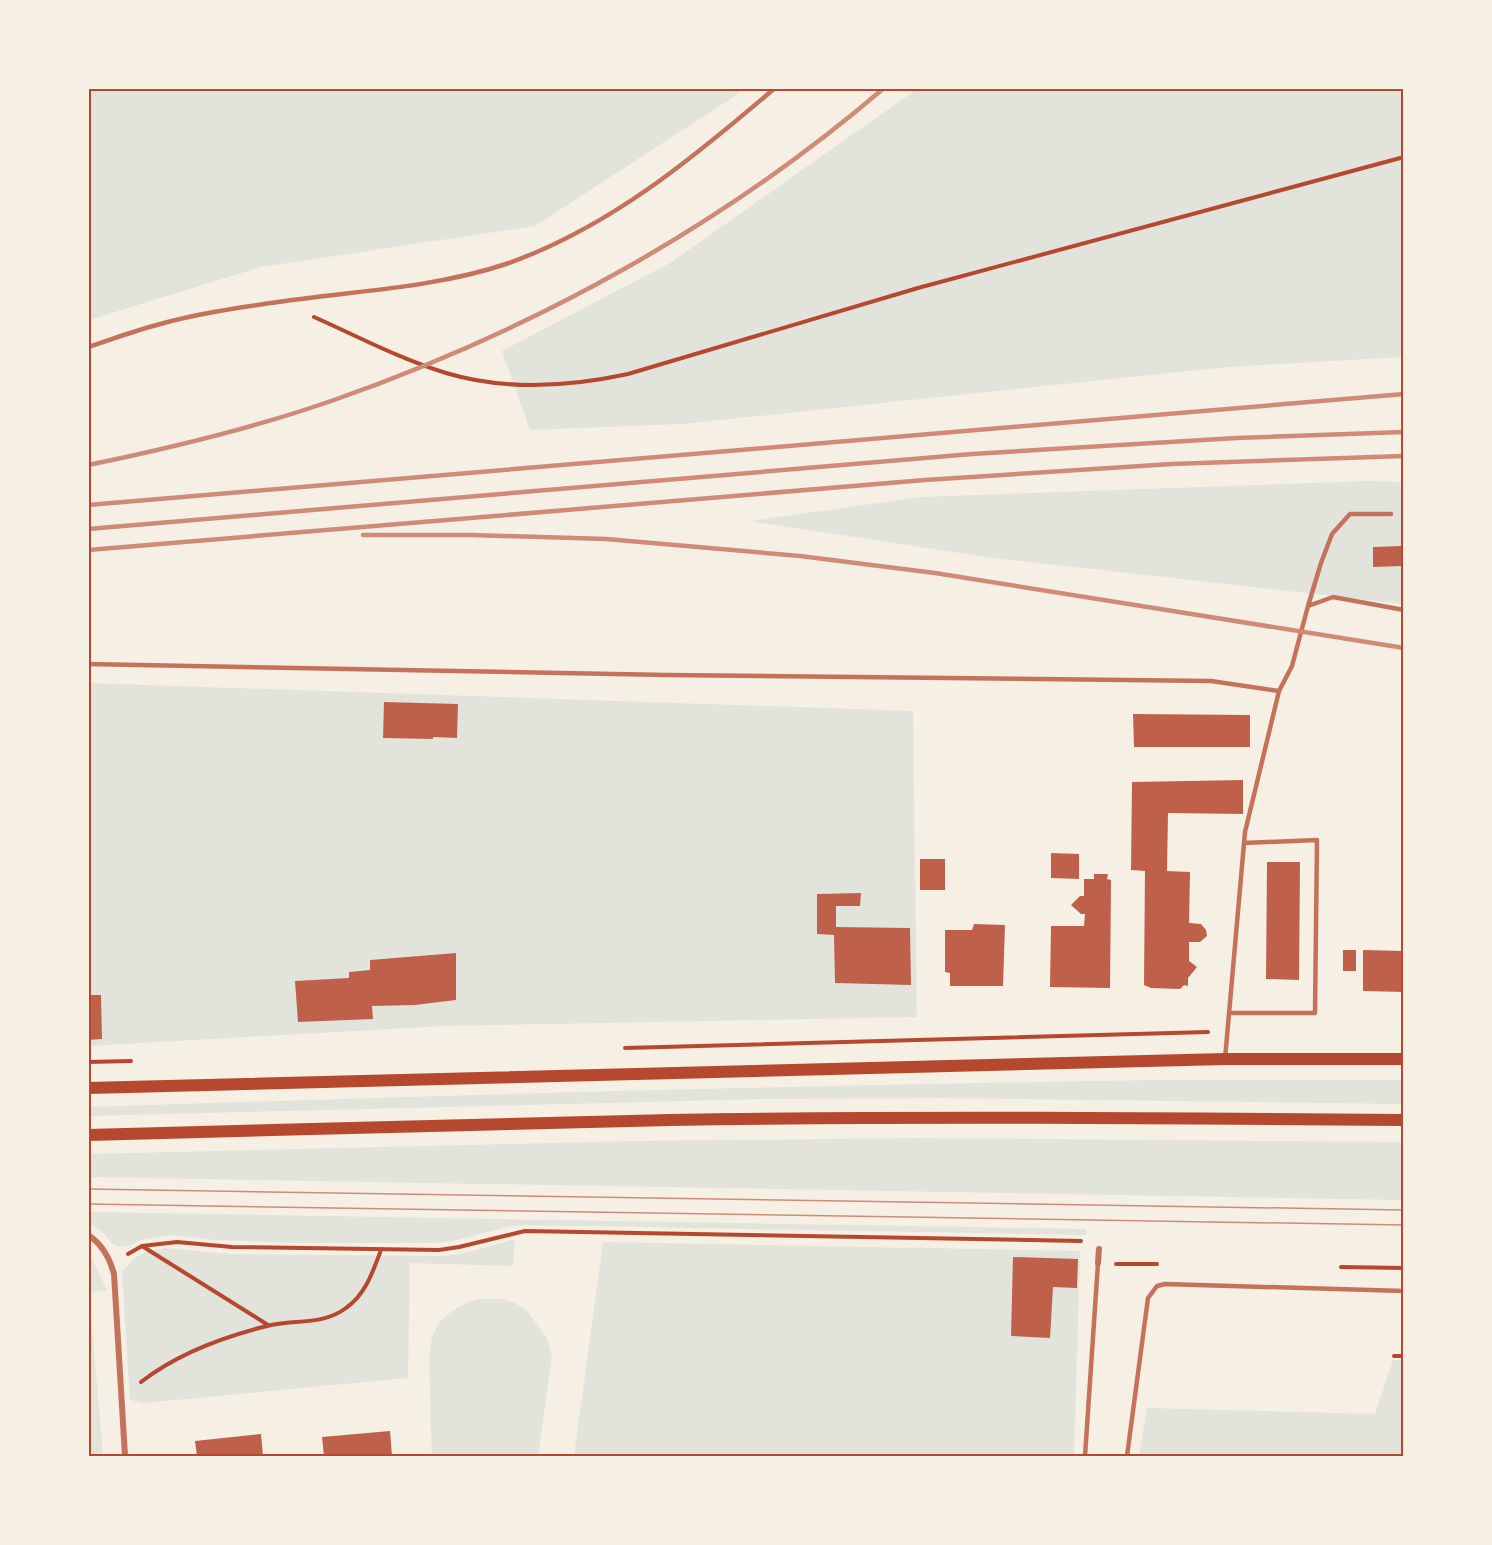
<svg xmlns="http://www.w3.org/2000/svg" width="1492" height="1545" font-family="'DM Sans',sans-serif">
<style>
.green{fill:#e2e4dc}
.building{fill:#bf614a}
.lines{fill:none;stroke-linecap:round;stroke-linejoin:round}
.path{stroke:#b5482f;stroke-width:4}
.service{stroke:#c5725c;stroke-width:4.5}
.minor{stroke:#c5725c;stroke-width:6}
.secondary{stroke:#b5482f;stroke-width:12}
.tram{stroke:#cf8b77;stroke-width:1.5}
.rail{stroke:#cf8b77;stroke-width:4.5}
.neatline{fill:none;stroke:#b5482f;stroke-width:2}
</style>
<rect width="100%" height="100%" fill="#f6efe4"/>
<path class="green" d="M 89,88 L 743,88 L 743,89 L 735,96 L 535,226 L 261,267 L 89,320 Z
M 917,89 L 1403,89 L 1403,357 L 1227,367 L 682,424 L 530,430 L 502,351 L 670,263 Z
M 1367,481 L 1403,482 L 1403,604 L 993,558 L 749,521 L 921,497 Z
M 89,683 L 913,711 L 917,1017 L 445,1026 L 89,1046 Z
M 1167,1080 L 1403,1080 L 1403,1104 L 941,1098 L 765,1099 L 88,1116 L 89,1107 C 448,1095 807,1085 1167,1080 Z
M 913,1138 L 1403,1142 L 1403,1200 L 88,1177 L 89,1154 L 635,1141 Z
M 89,1212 L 1086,1229 L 1086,1235 L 524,1225 C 495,1227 468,1240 439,1243 L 297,1243 L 215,1240 L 172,1235 L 144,1239 L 131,1245 L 119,1247 L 112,1243 L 102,1232 L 89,1223 Z
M 515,1239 L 513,1266 L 410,1263 L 408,1378 L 144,1403 L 130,1400 L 122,1272 L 134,1258 L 146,1252 L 165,1248 L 231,1254 L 440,1256 L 461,1254 Z
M 603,1242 L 1080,1251 L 1074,1456 L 574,1456 Z
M 88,1251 L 107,1290 L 89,1292 L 103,1456 L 89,1456 Z
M 477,1299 L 502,1299 L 515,1303 L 527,1311 L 547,1338 L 552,1357 L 538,1456 L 432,1456 C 431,1435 430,1413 430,1391 C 428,1344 426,1317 477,1299 Z
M 1393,1360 L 1403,1360 L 1403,1456 L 1139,1456 L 1147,1408 L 1375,1414 Z"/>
<path class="building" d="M 1402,546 L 1403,566 L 1373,567 L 1373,547 Z
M 384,702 L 458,704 L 457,738 L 433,737 L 433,739 L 383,738 Z
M 1133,714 L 1250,715 L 1250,747 L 1134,747 Z
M 1243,780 L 1243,814 L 1168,813 L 1167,871 L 1190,872 L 1189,923 L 1201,924 L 1206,930 L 1207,936 L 1200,942 L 1189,942 L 1189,961 L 1197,967 L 1188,978 L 1188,986 L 1184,985 L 1180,989 L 1151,988 L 1144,985 L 1145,871 L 1131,870 L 1132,782 Z
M 1051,853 L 1079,854 L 1079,879 L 1051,878 Z
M 920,859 L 945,859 L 945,890 L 920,890 Z
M 1267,862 L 1300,862 L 1299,980 L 1266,979 Z
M 1094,874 L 1108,874 L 1107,879 L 1111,880 L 1110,988 L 1050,987 L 1051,926 L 1084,926 L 1085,914 L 1081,914 L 1071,905 L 1080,896 L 1084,896 L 1084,879 L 1094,879 Z
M 861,893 L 860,906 L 836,906 L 836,927 L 910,928 L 911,985 L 835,983 L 834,935 L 817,934 L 817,894 Z
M 974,924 L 1005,925 L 1003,986 L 950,986 L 950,973 L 945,972 L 945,930 L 972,930 Z
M 1343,950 L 1356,950 L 1356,971 L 1343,971 Z
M 1363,950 L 1404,951 L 1404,992 L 1363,991 Z
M 456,953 L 456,1000 L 415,1005 L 372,1006 L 373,1019 L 298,1022 L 295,981 L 349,978 L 349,972 L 370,970 L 370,960 Z
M 88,995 L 101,995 L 102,1039 L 88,1040 Z
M 1013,1257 L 1078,1259 L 1077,1288 L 1053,1287 L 1050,1338 L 1011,1336 Z
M 390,1431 L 392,1456 L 324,1456 L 322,1437 Z
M 261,1434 L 263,1456 L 197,1456 L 195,1441 Z"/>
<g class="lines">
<path class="path" d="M 314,317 C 357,336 400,359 446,373 C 506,391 568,387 628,374 L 918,288 L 1404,157
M 625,1048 L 1208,1032
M 88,1062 L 131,1061
M 142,1246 L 268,1325
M 128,1254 L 142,1246 L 177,1242 L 232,1247 L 439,1250 L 459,1247 L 525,1231 L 1081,1241
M 1116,1264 L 1157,1264
M 1341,1267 L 1404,1268
M 1394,1356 L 1404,1356
M 141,1382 C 177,1354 223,1337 267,1326 C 294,1319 322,1326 346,1308 C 366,1294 373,1271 381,1250"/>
<path class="service" d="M 88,347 C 110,340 131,332 153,326 C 194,314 236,308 278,302 C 354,291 434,288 506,264 C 609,228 693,158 775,88
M 1308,606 L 1321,563 L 1332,534 L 1350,514 L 1391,514
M 88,664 L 667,675 L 1211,681 L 1279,691
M 1230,1013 L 1315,1013 L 1317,840 L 1244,843
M 1225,1059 L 1245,832 L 1279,691 L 1292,666 L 1308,606 L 1333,597 L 1404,610
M 1085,1456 L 1098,1263
M 1127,1456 L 1148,1298 L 1157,1286 L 1165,1284 L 1404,1291"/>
<path class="minor" d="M 88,1235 C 102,1244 110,1259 114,1274 L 125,1456
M 1098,1263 L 1099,1249"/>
<path class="secondary" d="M 88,1088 L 1225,1059 L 1404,1059
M 88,1135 C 282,1130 476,1124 670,1120 C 914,1116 1159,1118 1404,1120"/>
<path class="tram" d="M 88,1189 L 1404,1210
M 88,1204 L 1404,1225"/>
<path class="rail" d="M 88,465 C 171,448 254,428 334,400 C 533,330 723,226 884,88
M 88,505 L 1404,394
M 88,529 L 972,454 L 1236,438 L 1404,432
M 363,535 L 472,535 L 606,539 L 800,556 L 935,573 L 1404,648
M 88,550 L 925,480 L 1172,464 L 1404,456"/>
</g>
<rect width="1492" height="1545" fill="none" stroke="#f6efe4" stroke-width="180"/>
<rect x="90" y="90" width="1312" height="1365" class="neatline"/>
</svg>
